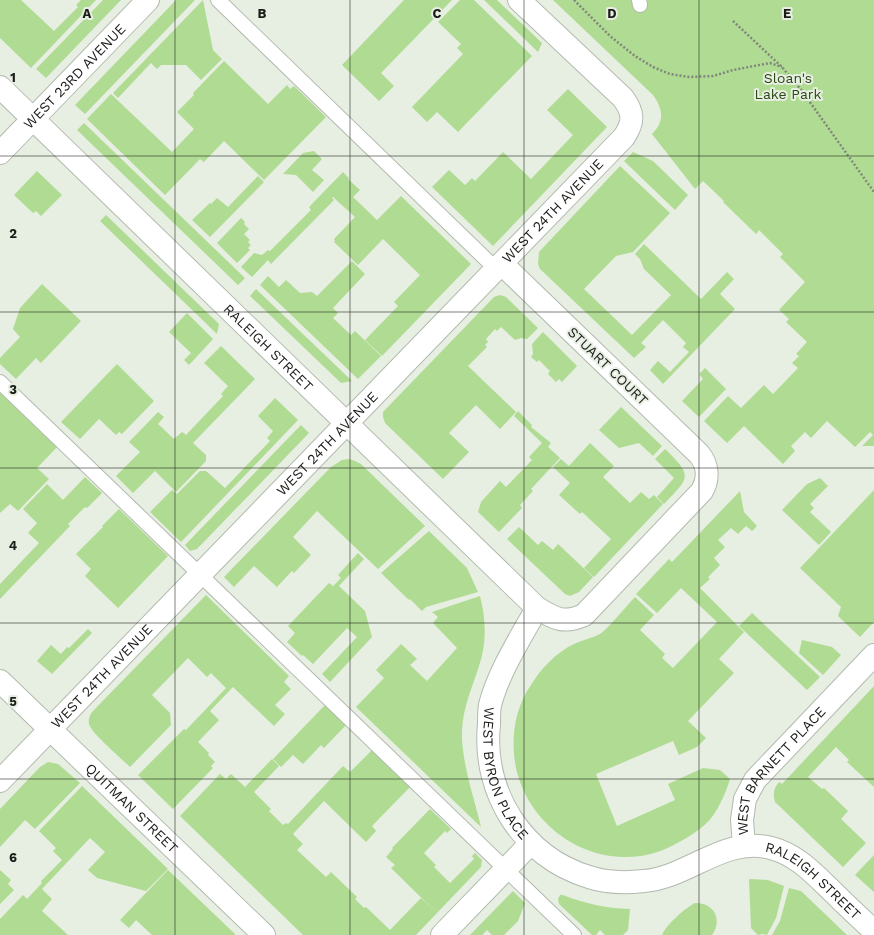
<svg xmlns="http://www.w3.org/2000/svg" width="874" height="935" font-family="'Work Sans',sans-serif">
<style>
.green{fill:#afdc92}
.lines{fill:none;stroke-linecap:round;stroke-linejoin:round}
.lane-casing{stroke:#b3baaf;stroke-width:16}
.street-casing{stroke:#b3baaf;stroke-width:24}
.path{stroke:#81867d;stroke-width:2.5;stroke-dasharray:2 2;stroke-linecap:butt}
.lane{stroke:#fff;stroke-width:14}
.street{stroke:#fff;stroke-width:22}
.grid{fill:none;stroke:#191c17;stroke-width:1;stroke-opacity:0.55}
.labels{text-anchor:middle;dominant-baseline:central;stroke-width:4;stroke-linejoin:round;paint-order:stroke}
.street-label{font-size:14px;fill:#191c17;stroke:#e7eee2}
.park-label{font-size:14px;fill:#2c4914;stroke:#e7eee2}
.grid-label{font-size:13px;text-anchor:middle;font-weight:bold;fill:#191c17;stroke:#e7eee2;stroke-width:4;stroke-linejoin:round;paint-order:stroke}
</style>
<rect width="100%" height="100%" fill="#e7eee2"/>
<path class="green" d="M 0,0 L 21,0 L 54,31 L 78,7 L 76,5 L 81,0 L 96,0 L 31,68 L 0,38 Z
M 103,0 L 121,0 L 46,78 L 36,69 Z
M 176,0 L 195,0 L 85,114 L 75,105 Z
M 203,0 L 213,50 L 222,59 L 201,80 L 186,65 L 161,65 L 157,69 L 151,63 L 118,98 L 113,93 Z
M 404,0 L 452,0 L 381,73 L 394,86 L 379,101 L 342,65 Z
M 460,0 L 474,0 L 532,56 L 458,132 L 437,112 L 427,122 L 412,107 L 463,54 L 457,48 L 461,44 L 438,22 Z
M 484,0 L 497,0 L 542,43 L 538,52 Z
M 553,0 L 874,0 L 874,446 L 862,446 L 873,435 L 870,432 L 855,447 L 827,421 L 811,438 L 805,432 L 791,446 L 795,451 L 783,464 L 744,426 L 727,443 L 704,421 L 728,396 L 741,408 L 764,385 L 773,394 L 798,368 L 792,363 L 799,356 L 796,354 L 807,342 L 786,322 L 789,319 L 779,310 L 805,282 L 780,257 L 783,254 L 759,230 L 756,234 L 723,202 L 724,201 L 703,181 L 695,189 L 652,134 C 665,121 663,109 653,95 Z
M 224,61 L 268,104 L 287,85 L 290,89 L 294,86 L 326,117 L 264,180 L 224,141 L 204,162 L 200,159 L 165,195 L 87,119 L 111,94 L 172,152 L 194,129 L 177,112 L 194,95 L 193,93 Z
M 568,89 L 607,127 L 493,246 L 432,187 L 449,170 L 465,185 L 472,178 L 475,181 L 503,152 L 531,179 L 573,135 L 547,110 Z
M 84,123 L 245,278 L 238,285 L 77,130 Z
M 314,151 L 322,159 L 312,170 L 324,180 L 313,192 L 296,175 L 283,174 L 303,153 Z
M 633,152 L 653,161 L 688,195 L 675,210 L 624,161 Z
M 620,166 L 670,213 L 633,252 L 616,256 L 584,289 L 632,335 L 671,295 L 644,269 L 640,259 L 635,254 L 644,244 L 701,299 L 727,272 L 734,279 L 720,294 L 735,309 L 663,384 L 650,370 L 658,361 L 670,372 L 689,352 L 683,347 L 686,343 L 663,320 L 641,343 L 646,347 L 634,358 L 540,269 L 538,264 L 539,252 Z
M 37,171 L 62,195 L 41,216 L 36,211 L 33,213 L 14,195 Z
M 343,172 L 349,178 L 348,179 L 360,190 L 353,197 L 377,220 L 401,196 L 471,264 L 382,356 L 365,340 L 398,306 L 394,302 L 420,275 L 383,239 L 358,265 L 334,242 L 335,241 L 334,239 L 355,217 L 333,197 L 332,198 L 334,200 L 271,264 L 268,260 L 252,277 L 241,267 L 254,253 L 262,255 L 268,250 L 270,251 L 311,210 L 309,207 Z
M 258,176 L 264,182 L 210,237 L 192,220 L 210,203 L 211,204 L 217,198 L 228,207 Z
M 106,215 L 219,324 L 217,334 L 100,221 Z
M 241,218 L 245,222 L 244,224 L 249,229 L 244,234 L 250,240 L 248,242 L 251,245 L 248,248 L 250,250 L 237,263 L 217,243 Z
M 352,261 L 365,274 L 333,308 L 338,313 L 333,318 L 351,335 L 355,331 L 381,356 L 358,379 L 260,285 L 268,276 L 279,287 L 286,280 L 300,293 L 312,292 L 317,296 Z
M 42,284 L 81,321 L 41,363 L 36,358 L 16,379 L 0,364 L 0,358 L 20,337 L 13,329 L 20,308 Z
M 256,289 L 352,381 L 341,383 L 250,296 Z
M 500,295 L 506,297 L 538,328 L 527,339 L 521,338 L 515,340 L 501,327 L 497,331 L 495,329 L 486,339 L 488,342 L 485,345 L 487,347 L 468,366 L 516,412 L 500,429 L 476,405 L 449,433 L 469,452 L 443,479 L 385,423 L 383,417 L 383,412 L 494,297 Z
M 187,313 L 213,339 L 189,365 L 184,360 L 191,353 L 169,332 Z
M 543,332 L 577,366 L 562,382 L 559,379 L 556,382 L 548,374 L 550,371 L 539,360 L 537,362 L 531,357 L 533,354 L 532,344 Z
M 221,346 L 255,379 L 193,443 L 206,455 L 206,461 L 176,492 L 155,471 L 133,493 L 116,476 L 140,452 L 129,442 L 158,412 L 164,417 L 158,424 L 174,439 L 182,432 L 186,435 L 223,396 L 221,394 L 228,386 L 204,363 Z
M 117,364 L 154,401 L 122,434 L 119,432 L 116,435 L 99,419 L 80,439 L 61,422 Z
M 705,368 L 726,389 L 699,417 L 682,401 L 703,379 L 699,374 Z
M 0,390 L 58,446 L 37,468 L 49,479 L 18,511 L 10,504 L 0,513 Z
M 275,398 L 298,420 L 181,542 L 150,512 L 172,490 L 177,494 L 200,471 L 206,471 L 225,488 L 270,441 L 267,438 L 273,431 L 258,416 Z
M 621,407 L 662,446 L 653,456 L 639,443 L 619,448 L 599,430 Z
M 518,411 L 532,425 L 531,427 L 551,443 L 548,447 L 560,458 L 531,489 L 533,491 L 520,505 L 522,508 L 499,532 L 478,512 L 481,502 L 500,481 L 506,487 L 532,460 L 529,457 L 542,443 L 514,416 Z
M 301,425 L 309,433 L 197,549 L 190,551 L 185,545 Z
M 590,443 L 614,466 L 603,477 L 630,503 L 641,492 L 649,499 L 654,495 L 663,504 L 594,577 L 584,568 L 611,539 L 582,512 L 580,514 L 559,495 L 570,483 L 553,467 L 561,459 L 569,466 Z
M 665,449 C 693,476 690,477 664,504 L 657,497 L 674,478 L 655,459 Z
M 349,459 L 355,461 L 361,464 L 425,526 L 378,569 L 317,511 L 293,537 L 311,555 L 294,573 L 292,571 L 277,587 L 254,566 L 234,587 L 224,577 L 331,467 L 342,460 Z
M 85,477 L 102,493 L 87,508 L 85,507 L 68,524 L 70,526 L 0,599 L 0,584 L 39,543 L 28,533 L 37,523 L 23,509 L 47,484 L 63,500 Z
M 820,478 L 828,486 L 810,504 L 814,508 L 810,512 L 831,532 L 819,545 L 782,510 L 807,484 Z
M 874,490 L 874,622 L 860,637 L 838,616 L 841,607 L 800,568 Z
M 740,491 L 744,512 L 757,526 L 752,531 L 746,526 L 738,534 L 731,528 L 718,540 L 725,547 L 714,558 L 720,565 L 708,577 L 710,579 L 700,588 L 744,632 L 719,659 L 734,673 L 688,721 L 706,738 L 697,747 L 679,755 L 673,741 L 596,774 L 617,826 L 675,800 L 668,784 L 703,768 L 720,770 L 730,779 C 726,792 720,806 712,817 C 704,827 692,835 681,841 C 669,848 655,854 641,856 C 579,865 519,817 514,754 C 512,730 517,705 531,685 C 541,668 557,652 574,644 C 583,640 592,638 600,634 C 607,630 628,604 635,597 L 654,615 L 640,630 L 665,654 L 662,658 L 673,668 L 718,621 L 717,622 L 681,588 L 657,613 L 636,594 L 669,559 L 672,562 Z
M 119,509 L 168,556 L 118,608 L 85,576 L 91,569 L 76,554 L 103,527 L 102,526 Z
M 519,527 L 538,545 L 542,541 L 553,550 L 558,544 L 593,577 L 579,592 L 570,596 L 565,594 L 507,539 Z
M 429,531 L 467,568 L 478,592 L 426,607 L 422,611 L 410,599 L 409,600 L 381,573 Z
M 358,553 L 364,559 L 339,586 L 365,611 L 372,637 L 330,682 L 322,674 L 357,637 L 347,628 L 313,664 L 303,655 L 302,656 L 287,642 L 295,633 L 288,626 L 329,583 L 333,586 L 341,578 L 338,575 Z
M 206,595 L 289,676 L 284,682 L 291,689 L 275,705 L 285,714 L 274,726 L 233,687 L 210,711 L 219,720 L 198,742 L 209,753 L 208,755 L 215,762 L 211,766 L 213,768 L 173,809 L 138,775 L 184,729 L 186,730 L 226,688 L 211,673 L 207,677 L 188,658 L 152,695 L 170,713 L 171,725 L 130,767 C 122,759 91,733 89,724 C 88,719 90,715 92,712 Z
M 480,596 C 486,619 487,643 479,666 C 472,688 463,707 462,731 C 461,761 474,797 481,827 L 356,707 L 384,678 L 376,670 L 401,644 L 417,659 L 410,665 L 427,681 L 457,648 L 433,623 L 438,617 L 432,612 Z
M 752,613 L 820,677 L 807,690 L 739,626 Z
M 88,629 L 92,633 L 52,674 L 37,661 L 51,645 L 61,654 L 67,647 L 69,648 Z
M 802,640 L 832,647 L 841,655 L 823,675 L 799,653 Z
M 874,686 L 874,787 L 847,762 L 849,760 L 836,747 L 808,777 L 822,789 L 824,788 L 848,811 L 841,819 L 866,843 L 843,867 L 775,802 C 773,794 773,789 779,782 L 782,784 Z
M 326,704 L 347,724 L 324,748 L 321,745 L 303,764 L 293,755 L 281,767 L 273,759 Z
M 372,750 L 410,787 L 372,826 L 376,831 L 366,842 L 324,801 L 293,834 L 303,844 L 297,850 L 326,877 L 331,872 L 357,897 L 355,899 L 364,908 L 366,907 L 390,930 L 421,898 L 437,913 L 416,935 L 303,935 L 180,816 L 220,774 L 226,779 L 231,774 L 245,787 L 272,759 L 279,766 L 254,792 L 271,809 L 269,811 L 283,825 L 286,823 L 288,824 L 343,766 L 350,772 Z
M 48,762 L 58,764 L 80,783 L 35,829 L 25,820 L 0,847 L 0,809 L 40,767 Z
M 82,786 L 168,869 L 146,891 L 97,878 L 88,870 L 105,852 L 90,838 L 42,889 L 52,899 L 42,911 L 68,935 L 0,935 L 0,919 L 23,895 L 27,899 L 42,883 L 41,881 L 62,860 L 53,851 L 56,848 L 39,831 Z
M 430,809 L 451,829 L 447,833 L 445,831 L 424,853 L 436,865 L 434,867 L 450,883 L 474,859 L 472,856 L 475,853 L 482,860 L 481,867 L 437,913 L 391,868 L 395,865 L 386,857 L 393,849 L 392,848 Z
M 874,855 L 874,892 L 855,875 Z
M 0,870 L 11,880 L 8,884 L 14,890 L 0,904 Z
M 168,870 L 235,934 L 235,935 L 152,935 L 136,920 L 129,928 L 120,920 Z
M 749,879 L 768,880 L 784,886 L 776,918 L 767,935 L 762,934 L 758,935 L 751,928 Z
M 789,888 L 801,891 L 847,935 L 772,935 L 780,921 Z
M 513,891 L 525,903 L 518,921 L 504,935 L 492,935 L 487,930 L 482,935 L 470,935 Z
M 560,895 L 563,895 C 586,904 605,908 630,909 L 628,930 L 623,935 L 605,935 L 600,930 L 596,935 L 592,935 L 559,904 L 558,899 Z
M 695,903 C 714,902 723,920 712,935 L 662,935 C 666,925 685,908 695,903 Z"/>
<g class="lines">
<defs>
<path id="lane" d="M 218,0 L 496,269
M 639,0 L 640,5
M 0,382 L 574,935"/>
<g id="street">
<path id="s1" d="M 0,87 L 537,608 C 555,619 564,624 584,615 L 702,491 C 709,479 708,465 699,454 L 502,264"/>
<path id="s2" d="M 0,153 L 148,0"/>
<path id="s3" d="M 537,608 C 521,637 498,673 490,705 C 489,711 489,718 489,724 C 482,793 523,857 589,877 C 607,883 626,883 644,881 C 690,877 723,836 771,848 C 798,855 815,875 834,893 C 847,906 861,919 874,931"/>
<path id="s4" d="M 0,681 L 264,935"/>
<path id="s5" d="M 0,781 L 624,137 C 634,122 634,113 623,98 L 519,0"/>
<path id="s6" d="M 744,846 L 742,820 L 745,799 L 755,780 L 874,655"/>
<path d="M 442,935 L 531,843"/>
</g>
</defs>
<use href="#lane" class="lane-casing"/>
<use href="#street" class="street-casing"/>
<path class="path" d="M 574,0 L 610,36 L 635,56 L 653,67 L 670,74 L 689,77 L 713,76 L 733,70 L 770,63 L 782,67
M 733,21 L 782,67 L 802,91 L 874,192"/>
<use href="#lane" class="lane"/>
<use href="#street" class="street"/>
</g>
<path class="grid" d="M 175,0 L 175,935M 350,0 L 350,935M 524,0 L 524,935M 699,0 L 699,935M 0,156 L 874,156M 0,312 L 874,312M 0,468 L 874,468M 0,623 L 874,623M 0,779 L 874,779"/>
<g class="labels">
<g class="street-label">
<text stroke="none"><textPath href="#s2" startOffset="107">WEST 23RD AVENUE</textPath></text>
<text stroke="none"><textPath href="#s5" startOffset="794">WEST 24TH AVENUE</textPath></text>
<text stroke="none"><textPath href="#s1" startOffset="374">RALEIGH STREET</textPath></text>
<text transform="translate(608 366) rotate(44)">STUART COURT</text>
<text stroke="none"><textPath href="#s5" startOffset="470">WEST 24TH AVENUE</textPath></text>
<text stroke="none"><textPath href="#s5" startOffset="146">WEST 24TH AVENUE</textPath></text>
<text stroke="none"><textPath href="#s3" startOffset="180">WEST BYRON PLACE</textPath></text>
<text stroke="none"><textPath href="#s6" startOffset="89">WEST BARNETT PLACE</textPath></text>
<text stroke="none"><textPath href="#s4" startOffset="183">QUITMAN STREET</textPath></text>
<text stroke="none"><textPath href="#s3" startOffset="568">RALEIGH STREET</textPath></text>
</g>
<g class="park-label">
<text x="788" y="78">Sloan's<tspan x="788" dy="16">Lake Park</tspan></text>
</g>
</g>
<g class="grid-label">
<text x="87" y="18">A</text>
<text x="262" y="18">B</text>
<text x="437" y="18">C</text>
<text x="612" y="18">D</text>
<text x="787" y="18">E</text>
<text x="13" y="82">1</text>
<text x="13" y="238">2</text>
<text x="13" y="394">3</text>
<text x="13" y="550">4</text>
<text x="13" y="706">5</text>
<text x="13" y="862">6</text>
</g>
</svg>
